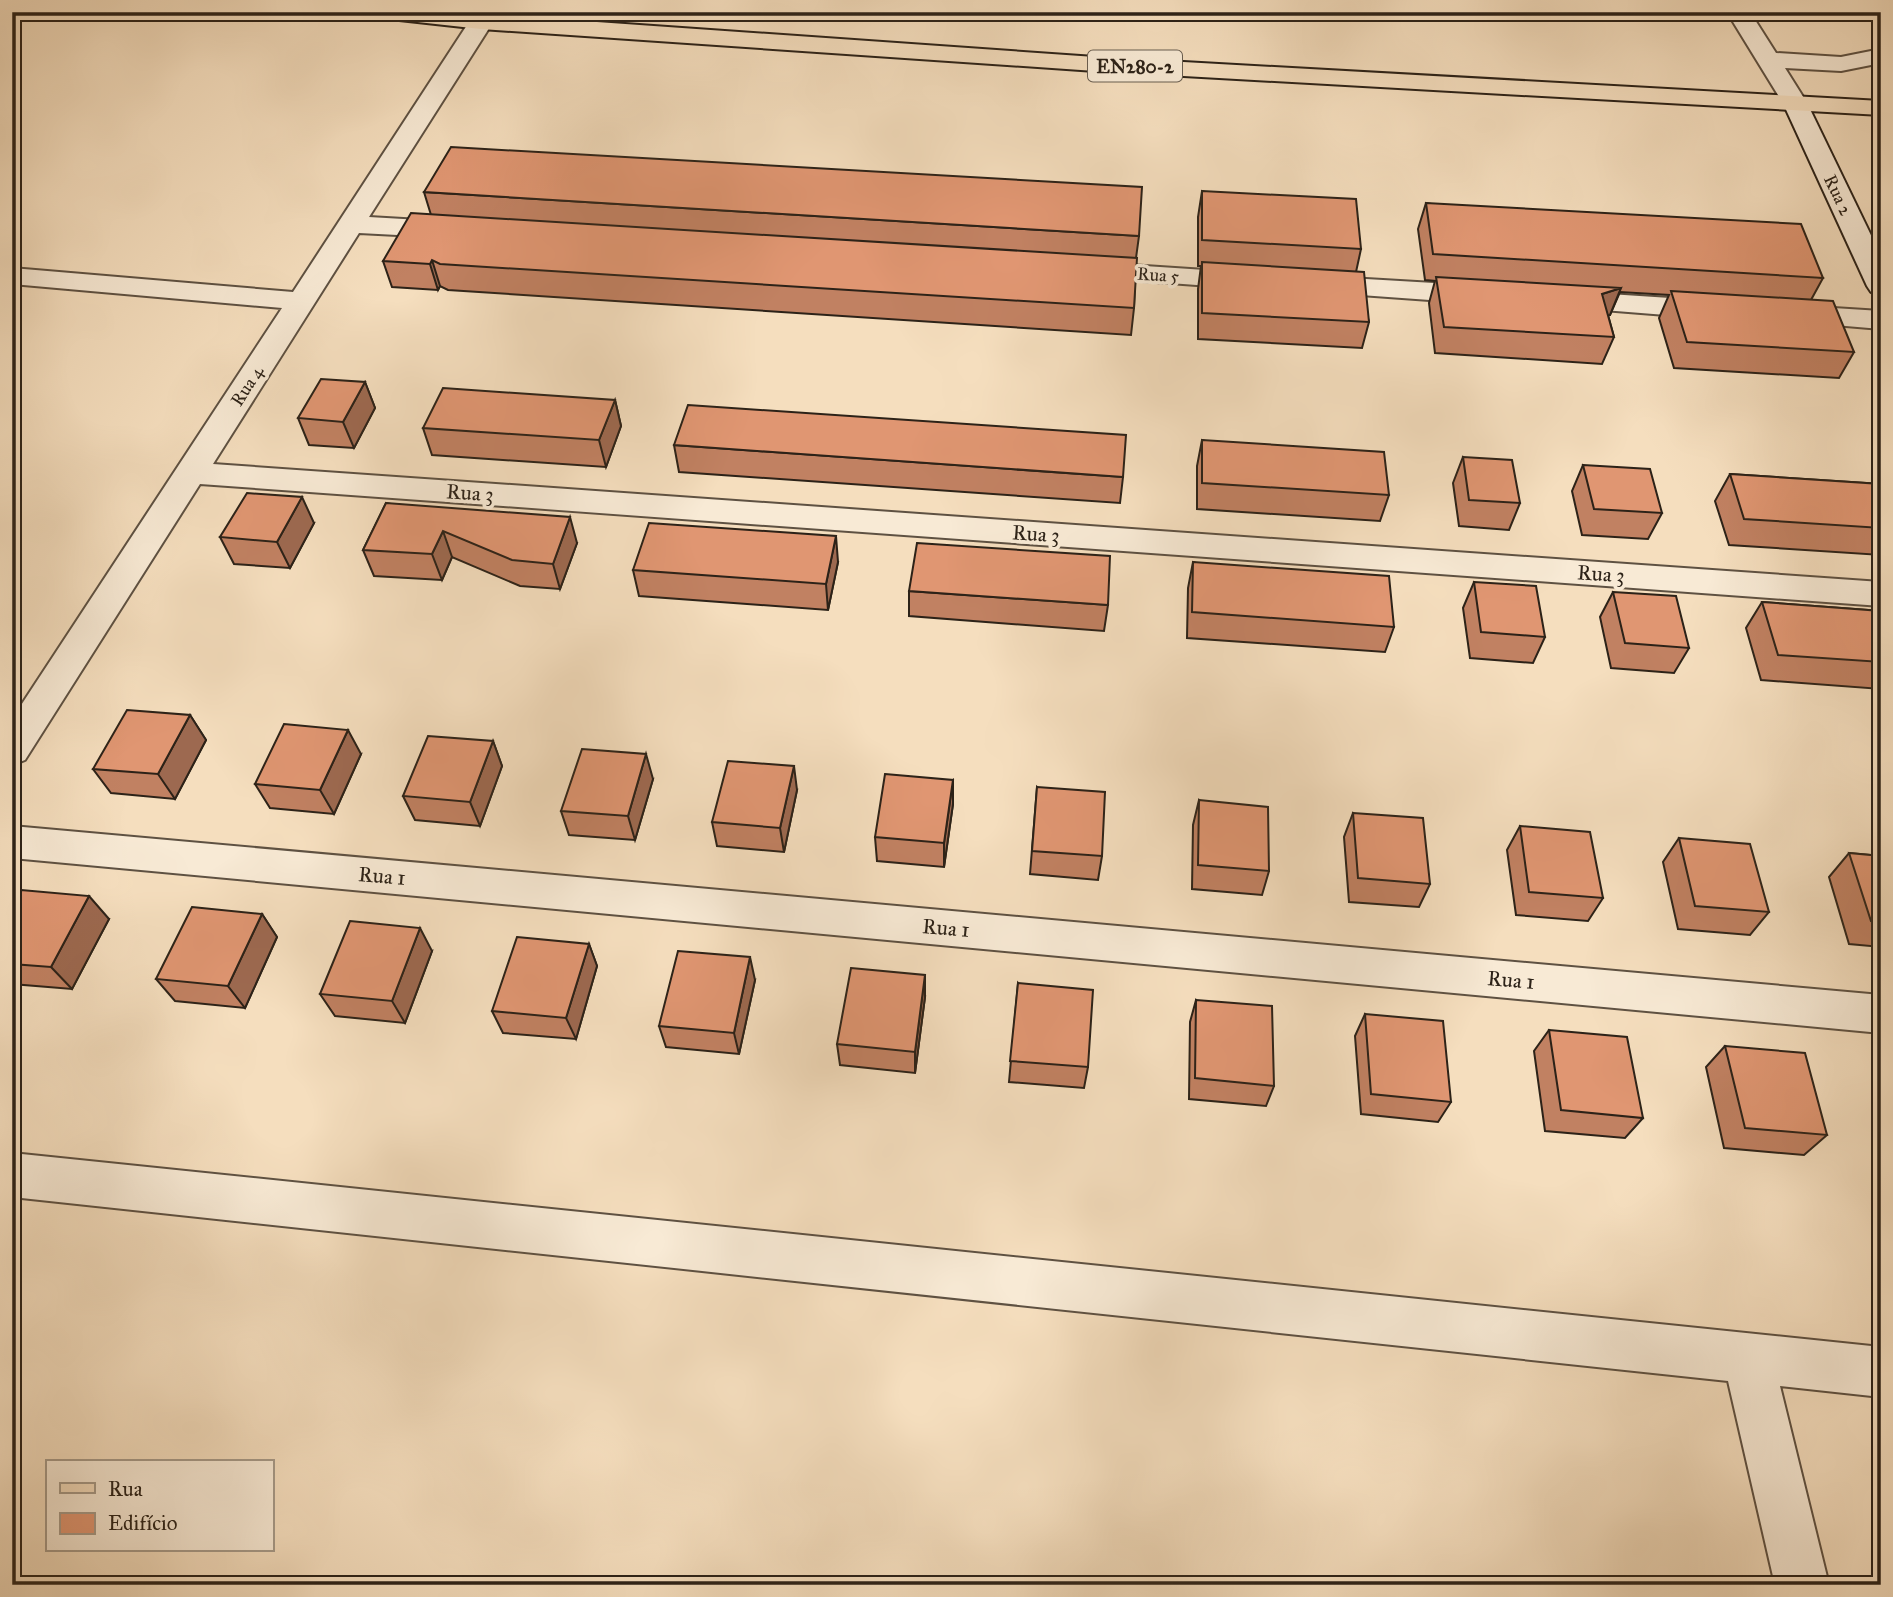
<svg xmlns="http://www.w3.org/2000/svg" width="1893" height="1597" font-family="'IM FELL Great Primer',serif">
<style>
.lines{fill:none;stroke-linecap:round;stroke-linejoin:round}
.street-casing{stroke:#5e5142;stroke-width:4}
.secondary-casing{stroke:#2c2218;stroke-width:4}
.primary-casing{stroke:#2c2218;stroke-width:4}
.street{fill:#f8ead5;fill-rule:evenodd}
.secondary{fill:#f8ead5;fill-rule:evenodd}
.primary{fill:#f5debe;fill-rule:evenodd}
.wall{fill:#c18162;stroke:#2c2218;stroke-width:2}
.shaded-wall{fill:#9d6950;stroke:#2c2218;stroke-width:2}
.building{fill:#e09672;stroke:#2c2218;stroke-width:2}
.labels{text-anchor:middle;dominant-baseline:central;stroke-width:7;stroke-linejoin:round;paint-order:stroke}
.far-street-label{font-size:18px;fill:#2c2218;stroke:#f8ead5}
.shield{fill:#f8ead5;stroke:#695e51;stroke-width:2}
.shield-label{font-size:19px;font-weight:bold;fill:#2c2218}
.street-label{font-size:21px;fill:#2c2218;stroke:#f8ead5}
</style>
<rect width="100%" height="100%" fill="#f5debe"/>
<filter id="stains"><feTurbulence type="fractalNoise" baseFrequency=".00286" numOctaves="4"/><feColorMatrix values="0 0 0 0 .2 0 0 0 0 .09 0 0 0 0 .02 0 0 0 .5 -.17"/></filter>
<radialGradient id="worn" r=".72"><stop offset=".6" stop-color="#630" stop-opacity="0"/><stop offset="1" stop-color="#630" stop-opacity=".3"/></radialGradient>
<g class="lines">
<defs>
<path id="street" d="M 1727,12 L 1750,12 L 1776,53 L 1841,57 L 1881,49 L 1881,63 L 1841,71 L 1785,68 L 1807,103 L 1804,108 L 1786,108 Z
M 481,15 L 489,17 L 493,22 L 369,217 L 455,222 L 465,224 L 469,230 L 465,236 L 455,238 L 359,233 L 213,464 L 1881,582 L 1881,606 L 200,484 L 25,760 L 12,765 L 12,719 L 282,308 L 12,284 L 12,268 L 293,292 L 469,22 L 473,17 Z
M 1084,262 L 1251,273 L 1261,275 L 1265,281 L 1261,287 L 1251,289 L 1074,276 L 1070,270 L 1074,264 Z
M 1315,276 L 1485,286 L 1495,289 L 1499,295 L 1495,301 L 1485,304 L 1305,291 L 1301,285 L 1305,279 Z
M 1563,291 L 1716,301 L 1726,304 L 1730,310 L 1726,316 L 1716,319 L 1553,306 L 1549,300 L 1553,294 Z
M 1786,305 L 1881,311 L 1881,329 L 1776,320 L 1772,314 L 1776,308 Z
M 12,826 L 1881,995 L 1881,1033 L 12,858 Z
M 12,1153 L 1881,1347 L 1881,1397 L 1780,1386 L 1829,1585 L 1775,1585 L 1728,1381 L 12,1197 Z"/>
<path id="secondary" d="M 1795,96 L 1804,98 L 1807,103 L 1881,256 L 1881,294 L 1871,292 L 1867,286 L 1783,103 L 1786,98 Z"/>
<path id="primary" d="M 379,12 L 455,12 L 1095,57 L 1881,101 L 1881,115 L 1095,71 L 481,29 L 390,19 Z"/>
</defs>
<use href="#street" class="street-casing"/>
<use href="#secondary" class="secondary-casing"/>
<use href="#primary" class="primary-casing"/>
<use href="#street" class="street"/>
<use href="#secondary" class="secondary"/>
<use href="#primary" class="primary"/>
</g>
<path class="wall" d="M 1202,191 L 1361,249 L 1356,272 L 1369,322 L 1362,348 L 1198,339 L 1198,289 L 1201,266 L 1198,266 L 1198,217 Z
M 424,192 L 1139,236 L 1136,258 L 1134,308 L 1131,335 L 448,290 L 440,286 L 438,290 L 392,287 L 383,261 L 431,215 Z
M 1426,203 L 1823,278 L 1811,300 L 1854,352 L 1839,378 L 1674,368 L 1659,318 L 1669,295 L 1620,292 L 1610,315 L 1608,315 L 1614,337 L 1602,364 L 1435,353 L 1429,303 L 1435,281 L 1425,280 L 1418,229 Z
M 365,382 L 375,408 L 354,448 L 309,445 L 298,418 Z
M 615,400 L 621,426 L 606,467 L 432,455 L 423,428 Z
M 1202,440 L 1389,495 L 1380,521 L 1197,509 L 1197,466 Z
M 674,445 L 1123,477 L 1120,503 L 679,472 Z
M 1463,457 L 1520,503 L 1509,530 L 1459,526 L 1453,483 Z
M 1583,465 L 1662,513 L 1648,539 L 1582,535 L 1572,491 Z
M 1730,474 L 1881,484 L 1881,555 L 1729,545 L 1715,501 Z
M 386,503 L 577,543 L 560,589 L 520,586 L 452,557 L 442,580 L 374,576 L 363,550 Z
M 314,523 L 290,568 L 234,564 L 220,537 Z
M 838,562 L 828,610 L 639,596 L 633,570 Z
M 1193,562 L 1394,627 L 1385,652 L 1187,638 L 1188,588 Z
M 1474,582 L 1545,637 L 1533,663 L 1470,658 L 1463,608 Z
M 909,591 L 1108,605 L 1104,631 L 909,616 Z
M 1613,592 L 1689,648 L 1674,673 L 1611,668 L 1600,617 Z
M 1762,602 L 1881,611 L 1881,689 L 1761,680 L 1746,628 Z
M 190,715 L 206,740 L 175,799 L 111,793 L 93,769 Z
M 493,741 L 502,766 L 480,826 L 415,820 L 403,796 Z
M 361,754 L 334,814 L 270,808 L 255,784 Z
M 653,779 L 635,840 L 569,835 L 561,811 Z
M 953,780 L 953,804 L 944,867 L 877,861 L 875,837 Z
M 1037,787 L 1102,856 L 1098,880 L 1030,874 Z
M 797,790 L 784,852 L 717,846 L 712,822 Z
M 1199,800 L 1269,871 L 1262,895 L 1192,889 L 1193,825 Z
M 1353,813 L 1430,884 L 1419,907 L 1349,902 L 1344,837 Z
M 1520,826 L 1603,898 L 1588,921 L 1516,915 L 1507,850 Z
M 1679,838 L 1769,912 L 1750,935 L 1678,929 L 1663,862 Z
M 1849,853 L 1881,856 L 1881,947 L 1849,944 L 1829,877 Z
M 12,905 L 109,919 L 72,989 L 12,984 Z
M 262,914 L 277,937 L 245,1008 L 175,1001 L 156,979 Z
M 589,944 L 597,966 L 576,1039 L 503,1033 L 492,1011 Z
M 432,951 L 405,1023 L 335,1016 L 320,994 Z
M 755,980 L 739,1054 L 666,1047 L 659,1026 Z
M 1018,983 L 1088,1067 L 1084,1088 L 1009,1082 Z
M 925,997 L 915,1073 L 840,1065 L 837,1044 Z
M 1196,1000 L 1274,1086 L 1266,1106 L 1189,1099 L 1190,1022 Z
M 1365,1014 L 1451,1102 L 1438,1122 L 1361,1114 L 1355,1036 Z
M 1549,1030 L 1643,1118 L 1625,1138 L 1545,1131 L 1534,1051 Z
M 1725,1046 L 1827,1135 L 1804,1155 L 1724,1148 L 1706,1067 Z"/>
<path class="shaded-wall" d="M 432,260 L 440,286 L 438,290 L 430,264 Z
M 1621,288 L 1610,315 L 1591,320 L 1602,294 Z
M 365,382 L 375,408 L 354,448 L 343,422 Z
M 615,400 L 621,426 L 606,467 L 599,440 Z
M 302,497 L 314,523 L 290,568 L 277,542 Z
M 570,517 L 577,543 L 560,589 L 553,564 Z
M 443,531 L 452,557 L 442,580 L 432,554 Z
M 836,536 L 838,562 L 828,610 L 826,584 Z
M 190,715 L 206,740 L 175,799 L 158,774 Z
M 348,730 L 361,754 L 334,814 L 320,790 Z
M 493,741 L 502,766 L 480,826 L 470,802 Z
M 646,754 L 653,779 L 635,840 L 628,816 Z
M 794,766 L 797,790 L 784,852 L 780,828 Z
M 953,780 L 953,804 L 944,867 L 944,843 Z
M 89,896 L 109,919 L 72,989 L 51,967 Z
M 262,914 L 277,937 L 245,1008 L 228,986 Z
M 420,928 L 432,951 L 405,1023 L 392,1001 Z
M 589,944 L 597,966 L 576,1039 L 566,1018 Z
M 750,957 L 755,980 L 739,1054 L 734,1033 Z
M 925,975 L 925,997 L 915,1073 L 915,1052 Z"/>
<path class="building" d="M 451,147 L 1142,187 L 1139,236 L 424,192 Z
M 1202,191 L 1356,199 L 1361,249 L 1202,240 Z
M 1426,203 L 1801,224 L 1823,278 L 1433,254 Z
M 411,213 L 1137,258 L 1134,308 L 440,264 L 432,260 L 430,264 L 383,261 Z
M 1202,262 L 1364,272 L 1369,322 L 1202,313 Z
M 1436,277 L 1621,288 L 1602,294 L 1614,337 L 1444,327 Z
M 1671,291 L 1833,301 L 1854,352 L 1687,342 Z
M 321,379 L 365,382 L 343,422 L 298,418 Z
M 443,388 L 615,400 L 599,440 L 423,428 Z
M 688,405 L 1126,435 L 1123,477 L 674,445 Z
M 1202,440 L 1384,452 L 1389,495 L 1202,483 Z
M 1463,457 L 1512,460 L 1520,503 L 1469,500 Z
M 1583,465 L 1650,469 L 1662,513 L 1594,509 Z
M 1730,474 L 1881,484 L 1881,528 L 1744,519 Z
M 247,493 L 302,497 L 277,542 L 220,537 Z
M 386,503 L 570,517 L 553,564 L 512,560 L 443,531 L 432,554 L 363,550 Z
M 649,523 L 836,536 L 826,584 L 633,570 Z
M 917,543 L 1110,556 L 1108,605 L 909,591 Z
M 1193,562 L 1389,576 L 1394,627 L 1192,612 Z
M 1474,582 L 1536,586 L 1545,637 L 1481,632 Z
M 1613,592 L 1676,596 L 1689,648 L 1625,643 Z
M 1762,602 L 1881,611 L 1881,662 L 1778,655 Z
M 127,710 L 190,715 L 158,774 L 93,769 Z
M 284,724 L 348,730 L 320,790 L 255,784 Z
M 428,736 L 493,741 L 470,802 L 403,796 Z
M 582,749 L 646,754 L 628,816 L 561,811 Z
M 728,761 L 794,766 L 780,828 L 712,822 Z
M 885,774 L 953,780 L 944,843 L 875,837 Z
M 1037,787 L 1105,792 L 1102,856 L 1032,851 Z
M 1199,800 L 1268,807 L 1269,871 L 1198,865 Z
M 1353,813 L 1423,818 L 1430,884 L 1358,878 Z
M 1520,826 L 1590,832 L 1603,898 L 1529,892 Z
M 1679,838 L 1750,844 L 1769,912 L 1695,906 Z
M 1849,853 L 1881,856 L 1881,922 L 1871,921 Z
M 21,890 L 89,896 L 51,967 L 12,964 L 12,905 Z
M 192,907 L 262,914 L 228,986 L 156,979 Z
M 350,921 L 420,928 L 392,1001 L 320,994 Z
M 517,937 L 589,944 L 566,1018 L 492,1011 Z
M 678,951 L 750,957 L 734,1033 L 659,1026 Z
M 851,968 L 925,975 L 915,1052 L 837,1044 Z
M 1018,983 L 1093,990 L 1088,1067 L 1010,1061 Z
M 1196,1000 L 1272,1006 L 1274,1086 L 1195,1078 Z
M 1365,1014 L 1443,1021 L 1451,1102 L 1371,1094 Z
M 1549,1030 L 1627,1037 L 1643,1118 L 1561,1110 Z
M 1725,1046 L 1805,1053 L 1827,1135 L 1745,1128 Z"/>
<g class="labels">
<g class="far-street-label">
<text transform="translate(1838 195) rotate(65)">Rua 2</text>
<text transform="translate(1158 275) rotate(4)">Rua 5</text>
<text transform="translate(247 386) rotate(-57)">Rua 4</text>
</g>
<rect class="shield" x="1088" y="50.5" width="94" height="31" rx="5"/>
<g class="shield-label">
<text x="1135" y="66">EN280-2</text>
</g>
<g class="street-label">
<text transform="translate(470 493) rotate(4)">Rua 3</text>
<text transform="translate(1036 534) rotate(4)">Rua 3</text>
<text transform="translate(1601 574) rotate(4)">Rua 3</text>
<text transform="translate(382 876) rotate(5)">Rua 1</text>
<text transform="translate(946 928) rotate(5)">Rua 1</text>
<text transform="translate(1511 980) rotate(5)">Rua 1</text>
</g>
</g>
<rect width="1893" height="1597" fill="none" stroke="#f5debe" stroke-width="42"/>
<rect x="14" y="14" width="1865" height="1569" fill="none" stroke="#2c2218" stroke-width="3.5"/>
<rect x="21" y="21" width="1851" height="1555" fill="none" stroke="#2c2218" stroke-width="2"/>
<rect x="46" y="1460" width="228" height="91" fill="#f8ead5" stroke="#a69a89" stroke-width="2"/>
<rect x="60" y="1483" width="35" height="10" fill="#f5debe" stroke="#a69a89" stroke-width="2"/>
<text x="108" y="1496" font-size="21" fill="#2c2218">Rua</text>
<rect x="60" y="1513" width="35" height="21" fill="#e09672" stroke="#a69a89" stroke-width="2"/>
<text x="108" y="1530" font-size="21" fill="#2c2218">Edifício</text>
<rect width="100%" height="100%" filter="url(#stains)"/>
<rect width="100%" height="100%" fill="url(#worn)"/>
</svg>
